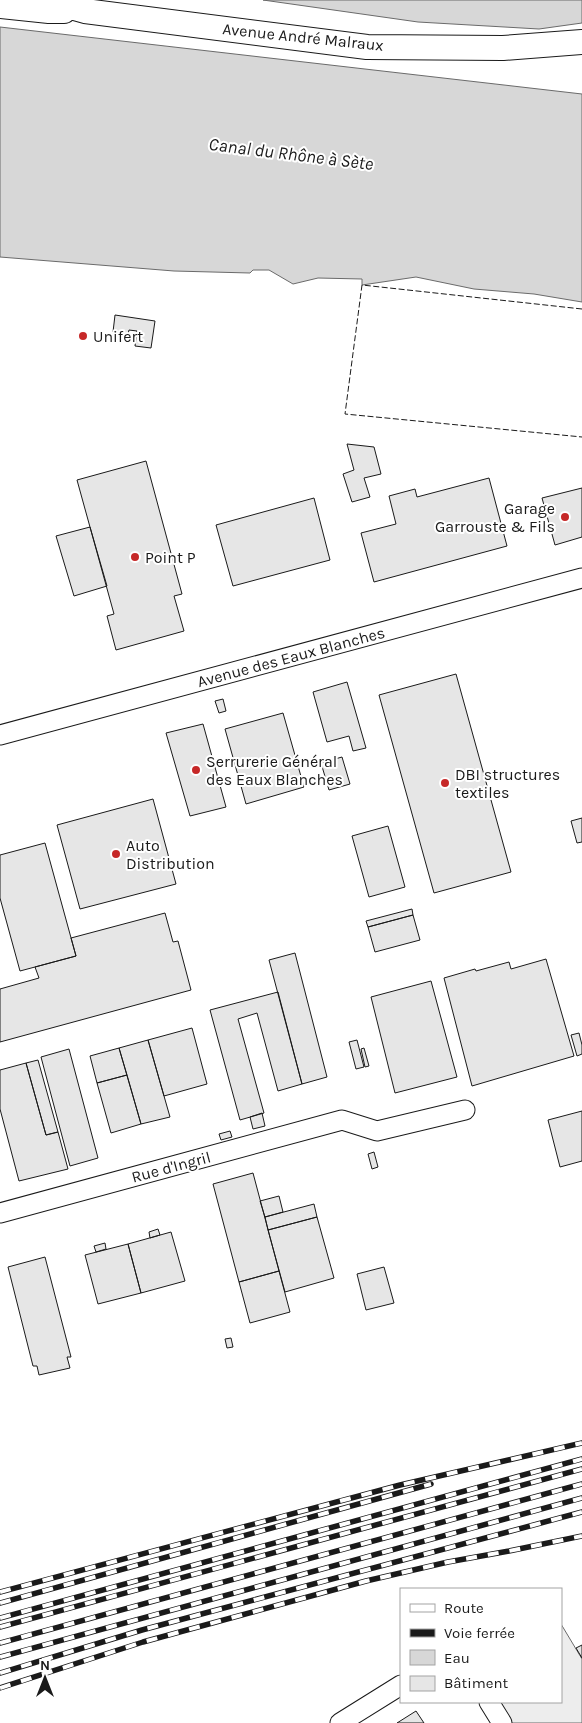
<svg xmlns="http://www.w3.org/2000/svg" width="582" height="1723" font-family="Karla,sans-serif">
<style>
.built{fill:#ededed;stroke:#6a6a6a}
.water{fill:#d7d7d7;stroke:#6a6a6a}
.building{fill:#e6e6e6;stroke:#1a1a1a}
.lines{fill:none;stroke-linecap:round;stroke-linejoin:round}
.minor-casing{stroke:#1a1a1a;stroke-width:21}
.major-casing{stroke:#1a1a1a;stroke-width:26}
.minor{stroke:#fff;stroke-width:19}
.major{stroke:#fff;stroke-width:24}
.rail-casing{stroke:#1a1a1a;stroke-width:5.5}
.rail{stroke:#fff;stroke-width:4;stroke-dasharray:11;stroke-linecap:butt}
.fence{stroke:#1a1a1a;stroke-width:1;stroke-dasharray:6 2.5;stroke-linecap:butt}
.poi-dot{fill:#c62828;stroke:#fff;stroke-width:2}
.labels{text-anchor:middle;dominant-baseline:central;stroke-width:4;stroke-linejoin:round;paint-order:stroke}
.street-label{font-size:16px;fill:#1a1a1a;stroke:#fff}
.poi-label{font-size:16px;fill:#1a1a1a;stroke:#fff;text-anchor:start}
.water-label{font-size:18px;font-style:italic;fill:#1a1a1a;stroke:#fff}
</style>
<rect width="100%" height="100%" fill="#fff"/>
<path class="built" d="M 561,1624 L 582,1659 L 582,1723 L 509,1723 L 495,1702 L 561,1702 Z"/>
<path class="water" d="M 263,0 L 582,0 L 582,23 L 539,29 L 418,22 Z
M 0,27 L 582,94 L 582,302 L 534,294 L 474,289 L 416,277 L 362,285 L 362,279 L 318,278 L 293,284 L 269,270 L 253,270 L 250,273 L 174,271 L 0,257 Z"/>
<path class="building" d="M 115,315 L 155,321 L 151,348 L 135,346 L 137,331 L 129,330 L 128,334 L 113,332 Z
M 347,444 L 374,447 L 381,474 L 364,478 L 370,497 L 352,502 L 343,474 L 354,470 Z
M 146,461 L 182,594 L 174,596 L 184,631 L 116,650 L 107,616 L 114,614 L 77,480 Z
M 489,478 L 507,546 L 374,582 L 361,533 L 396,524 L 389,496 L 415,489 L 417,497 Z
M 582,488 L 582,537 L 555,545 L 542,498 Z
M 314,498 L 330,560 L 233,586 L 216,525 Z
M 90,527 L 107,586 L 74,596 L 56,536 Z
M 456,674 L 511,872 L 434,893 L 379,695 Z
M 347,682 L 366,748 L 353,751 L 349,736 L 327,742 L 313,692 Z
M 223,699 L 226,711 L 219,713 L 215,701 Z
M 283,713 L 304,787 L 246,804 L 225,729 Z
M 203,724 L 226,807 L 190,816 L 166,733 Z
M 342,757 L 350,784 L 329,790 L 321,763 Z
M 153,799 L 176,884 L 80,909 L 57,825 Z
M 582,818 L 582,842 L 577,843 L 571,821 Z
M 388,826 L 405,887 L 369,897 L 352,836 Z
M 45,843 L 76,956 L 20,971 L 0,898 L 0,855 Z
M 412,909 L 413,915 L 368,927 L 366,921 Z
M 165,913 L 173,942 L 178,941 L 191,990 L 0,1042 L 0,989 L 39,978 L 35,967 L 76,956 L 71,938 Z
M 413,915 L 420,940 L 375,952 L 368,927 Z
M 295,953 L 327,1077 L 302,1084 L 269,960 Z
M 546,959 L 574,1056 L 472,1086 L 444,978 L 475,969 L 476,971 L 509,962 L 511,969 Z
M 431,981 L 457,1077 L 395,1093 L 371,997 Z
M 278,992 L 302,1084 L 278,1091 L 257,1013 L 238,1019 L 264,1113 L 240,1120 L 210,1010 Z
M 192,1028 L 207,1084 L 164,1096 L 148,1040 Z
M 579,1033 L 582,1045 L 582,1054 L 577,1056 L 571,1035 Z
M 148,1040 L 170,1117 L 141,1124 L 119,1048 Z
M 357,1040 L 364,1067 L 356,1069 L 349,1042 Z
M 119,1048 L 127,1075 L 97,1083 L 90,1056 Z
M 364,1048 L 369,1066 L 365,1067 L 361,1049 Z
M 69,1049 L 98,1158 L 70,1166 L 41,1057 Z
M 38,1060 L 58,1132 L 46,1135 L 26,1063 Z
M 26,1063 L 46,1135 L 58,1132 L 68,1169 L 19,1181 L 0,1109 L 0,1070 Z
M 127,1075 L 141,1124 L 111,1133 L 97,1083 Z
M 582,1111 L 582,1161 L 560,1167 L 548,1120 Z
M 262,1113 L 265,1126 L 253,1129 L 250,1117 Z
M 230,1131 L 232,1137 L 221,1140 L 219,1134 Z
M 374,1152 L 378,1167 L 372,1169 L 368,1154 Z
M 253,1173 L 279,1271 L 239,1282 L 213,1184 Z
M 279,1196 L 283,1212 L 265,1217 L 260,1201 Z
M 314,1204 L 317,1217 L 268,1230 L 265,1217 Z
M 317,1217 L 334,1278 L 285,1292 L 268,1230 Z
M 158,1229 L 160,1235 L 150,1238 L 149,1232 Z
M 171,1232 L 185,1281 L 141,1293 L 128,1244 Z
M 105,1243 L 106,1249 L 96,1252 L 94,1246 Z
M 128,1244 L 141,1293 L 98,1304 L 85,1255 Z
M 45,1257 L 71,1357 L 67,1357 L 70,1368 L 39,1375 L 37,1366 L 33,1366 L 8,1267 Z
M 384,1267 L 394,1303 L 366,1310 L 357,1274 Z
M 279,1271 L 290,1312 L 250,1323 L 239,1282 Z
M 231,1338 L 233,1347 L 227,1348 L 225,1339 Z
M 582,1645 L 582,1658 L 576,1648 Z
M 416,1711 L 424,1723 L 397,1723 Z"/>
<g class="lines">
<defs>
<path id="minor" d="M 0,735 L 582,578
M 0,1213 L 342,1120 L 377,1131 L 465,1110
M 489,1702 L 502,1723
M 340,1723 L 401,1685"/>
<path id="major" d="M 46,0 L 85,11 L 367,47 L 503,48 L 582,42
M 0,6 L 49,11 L 64,11"/>
</defs>
<use href="#minor" class="minor-casing"/>
<use href="#major" class="major-casing"/>
<use href="#minor" class="minor"/>
<use href="#major" class="major"/>
<defs>
<path id="rail" d="M 0,1592 L 400,1485 L 582,1443
M 0,1603 L 431,1484
M 0,1618 L 582,1459
M 0,1627 L 582,1469
M 0,1643 L 582,1484
M 0,1657 L 582,1498
M 0,1673 L 142,1630 L 582,1512
M 0,1688 L 143,1642 L 366,1581 L 448,1562 L 509,1551 L 582,1536"/>
</defs>
<use href="#rail" class="rail-casing"/>
<use href="#rail" class="rail"/>
<path class="fence" d="M 582,309 L 362,285 L 345,414 L 582,437"/>
</g>
<g class="poi-dot">
<circle cx="83" cy="336" r="5"/>
<circle cx="565" cy="517" r="5"/>
<circle cx="135" cy="557" r="5"/>
<circle cx="196" cy="770" r="5"/>
<circle cx="445" cy="783" r="5"/>
<circle cx="116" cy="854" r="5"/>
</g>
<g class="labels">
<g class="street-label">
<text transform="translate(303 37) rotate(6)">Avenue André Malraux</text>
<text transform="translate(291 657) rotate(-15)">Avenue des Eaux Blanches</text>
<text transform="translate(171 1167) rotate(-15)">Rue d'Ingril</text>
</g>
<g class="poi-label">
<text x="93" y="336">Unifert</text>
<text x="555" y="508" text-anchor="end">Garage<tspan x="555" dy="18">Garrouste &amp; Fils</tspan></text>
<text x="145" y="557">Point P</text>
<text x="206" y="761">Serrurerie Général<tspan x="206" dy="18">des Eaux Blanches</tspan></text>
<text x="455" y="774">DBI structures<tspan x="455" dy="18">textiles</tspan></text>
<text x="126" y="845">Auto<tspan x="126" dy="18">Distribution</tspan></text>
</g>
<g class="water-label">
<text transform="translate(291 154) rotate(7)">Canal du Rhône à Sète</text>
</g>
</g>
<rect x="400" y="1588" width="162" height="115" fill="#ffffff" stroke="#a3a3a3"/>
<rect x="410" y="1604" width="25" height="8" fill="#ffffff" stroke="#a3a3a3"/>
<text x="444" y="1613" font-size="15" fill="#1a1a1a">Route</text>
<rect x="410" y="1629" width="25" height="8" fill="#1a1a1a" stroke="#a3a3a3"/>
<text x="444" y="1638" font-size="15" fill="#1a1a1a">Voie ferrée</text>
<rect x="410" y="1650" width="25" height="15" fill="#d7d7d7" stroke="#a3a3a3"/>
<text x="444" y="1663" font-size="15" fill="#1a1a1a">Eau</text>
<rect x="410" y="1676" width="25" height="15" fill="#e6e6e6" stroke="#a3a3a3"/>
<text x="444" y="1688" font-size="15" fill="#1a1a1a">Bâtiment</text>
<g transform="translate(45 1678)" stroke="#ffffff" stroke-width="4" paint-order="stroke">
<path d="M0-4L9 19L0 12L-9 19Z" fill="#1a1a1a"/>
<text y="-8" font-size="14" font-weight="bold" text-anchor="middle" fill="#1a1a1a">N</text>
</g>
</svg>
